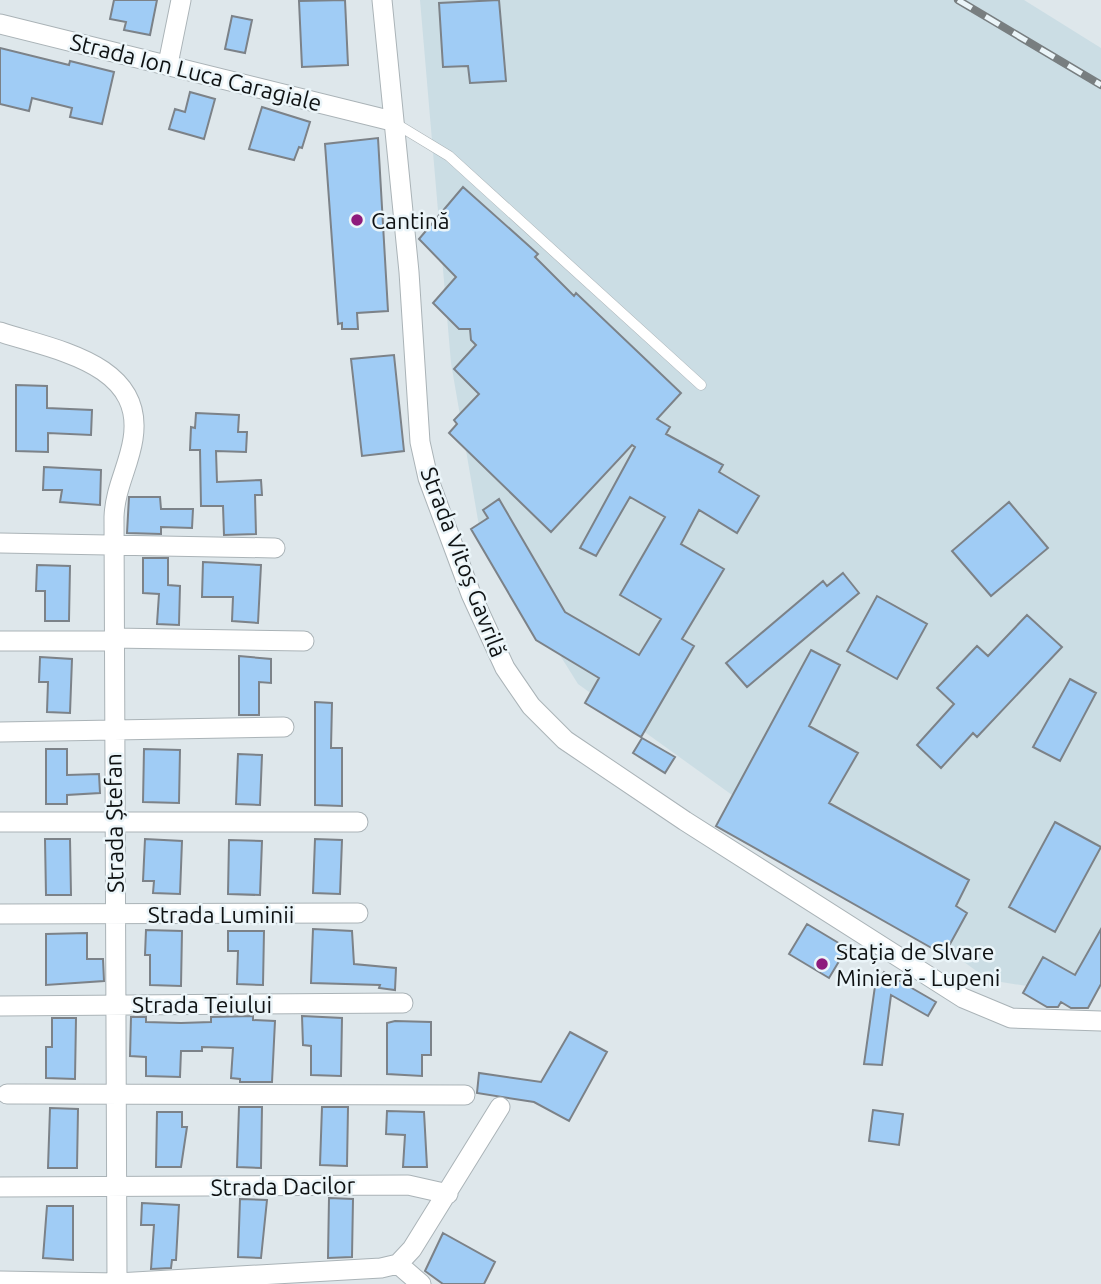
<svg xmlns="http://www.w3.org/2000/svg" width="1101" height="1284" font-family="Ubuntu,sans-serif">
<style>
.built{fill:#cbdde4}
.building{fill:#a0ccf5;stroke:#7c8288;stroke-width:2}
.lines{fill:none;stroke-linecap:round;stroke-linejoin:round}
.lane-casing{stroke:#aab3b7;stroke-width:11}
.street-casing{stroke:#aab3b7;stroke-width:21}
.lane{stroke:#fff;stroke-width:10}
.street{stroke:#fff;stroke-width:19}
.rail-casing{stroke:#787e80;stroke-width:8}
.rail{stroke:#ebf5f9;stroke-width:5;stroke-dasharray:16;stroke-linecap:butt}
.poi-dot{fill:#8e1b7c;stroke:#ebf5f9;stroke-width:2.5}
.labels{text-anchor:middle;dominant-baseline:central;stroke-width:5;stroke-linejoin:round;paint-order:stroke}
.street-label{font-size:23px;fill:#0f1213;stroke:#ebf5f9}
.poi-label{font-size:23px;fill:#0f1213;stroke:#ebf5f9;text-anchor:start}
</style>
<rect width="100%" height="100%" fill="#dee7eb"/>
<path class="built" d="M 420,0 L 1024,0 L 1101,48 L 1101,989 L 1064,992 L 989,980 L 578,684 L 479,526 L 451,363 Z"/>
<path class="building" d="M 114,0 L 157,0 L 150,35 L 124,30 L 126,22 L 110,19 Z
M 345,0 L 348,65 L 302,67 L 299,1 Z
M 499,0 L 506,81 L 470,83 L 468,66 L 443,67 L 439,3 Z
M 232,16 L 252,20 L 245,53 L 225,49 Z
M 0,48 L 69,65 L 70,61 L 114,72 L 102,124 L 70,117 L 72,108 L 32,98 L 29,111 L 0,104 Z
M 190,92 L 215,99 L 204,139 L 169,129 L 175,109 L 185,112 Z
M 262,107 L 310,122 L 302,148 L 299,147 L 294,160 L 249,149 Z
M 378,138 L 388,311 L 357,313 L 358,329 L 342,329 L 342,323 L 338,324 L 325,144 Z
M 463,187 L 538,254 L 535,257 L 574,296 L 576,293 L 681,393 L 657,419 L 670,427 L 666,434 L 723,465 L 719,472 L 759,496 L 737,533 L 699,510 L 681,544 L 724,569 L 682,639 L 694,646 L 641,737 L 585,703 L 599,678 L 536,640 L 471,529 L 488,518 L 483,510 L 499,499 L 565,612 L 639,655 L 661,619 L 620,595 L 665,517 L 630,497 L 596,556 L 580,548 L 635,447 L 632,445 L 551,532 L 449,433 L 457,424 L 454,420 L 479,394 L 454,369 L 476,345 L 471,340 L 470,329 L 459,329 L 433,303 L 456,277 L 419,239 Z
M 394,355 L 404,451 L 362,456 L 351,359 Z
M 16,385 L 47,386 L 47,408 L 92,410 L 91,435 L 48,433 L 48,452 L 16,451 Z
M 196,413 L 239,415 L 238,432 L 247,432 L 246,452 L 216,451 L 217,482 L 261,480 L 262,495 L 255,495 L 256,534 L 224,535 L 223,506 L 201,506 L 200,450 L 190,450 L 191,427 L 195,428 Z
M 44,467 L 101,470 L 100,505 L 60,502 L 62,490 L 43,490 Z
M 129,497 L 160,497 L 161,509 L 193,509 L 192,528 L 161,527 L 161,534 L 127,533 Z
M 1009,502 L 1048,548 L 991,596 L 952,551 Z
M 143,558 L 168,558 L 168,585 L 180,586 L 179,625 L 157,624 L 159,594 L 143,593 Z
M 203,562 L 261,565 L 258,623 L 232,621 L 233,597 L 202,597 Z
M 37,565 L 70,566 L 69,621 L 45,621 L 45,591 L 36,591 Z
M 843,573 L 859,593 L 747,687 L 726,663 L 823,581 L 827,586 Z
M 877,596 L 927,624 L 897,679 L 847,651 Z
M 1027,615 L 1062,647 L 977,737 L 973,733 L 941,768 L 917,745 L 954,704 L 937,688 L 977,646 L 988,656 Z
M 811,650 L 840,665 L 809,726 L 858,753 L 829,803 L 969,880 L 956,906 L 967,913 L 944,955 L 716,826 Z
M 239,656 L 271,659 L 271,683 L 259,682 L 259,715 L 239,715 Z
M 40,657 L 72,659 L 70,713 L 47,712 L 48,682 L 39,682 Z
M 1070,679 L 1096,693 L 1060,761 L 1033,747 Z
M 315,702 L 332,703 L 331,748 L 342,748 L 342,806 L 315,805 Z
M 642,738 L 675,757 L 665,773 L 633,753 Z
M 46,749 L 67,749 L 67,775 L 99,774 L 100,793 L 67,795 L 67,804 L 46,804 Z
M 144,749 L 180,750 L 179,803 L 143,802 Z
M 238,754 L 262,755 L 260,805 L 236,804 Z
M 1055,822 L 1101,847 L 1055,932 L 1009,907 Z
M 45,839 L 70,839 L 71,895 L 46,895 Z
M 145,839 L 182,841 L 180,894 L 153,893 L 154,881 L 143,881 Z
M 315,839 L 342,840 L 340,894 L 313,893 Z
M 229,840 L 262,841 L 260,895 L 228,894 Z
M 807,924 L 847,948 L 829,978 L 789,954 Z
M 313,929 L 352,931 L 354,964 L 396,968 L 395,990 L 379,988 L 380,985 L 311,983 Z
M 1101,929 L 1101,984 L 1088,1008 L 1071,1008 L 1061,1002 L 1058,1007 L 1047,1007 L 1023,993 L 1043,957 L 1075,975 Z
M 146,930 L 182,931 L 181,986 L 150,985 L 150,955 L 145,955 Z
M 228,931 L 264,931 L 263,985 L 237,984 L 238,951 L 228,951 Z
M 87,933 L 87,959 L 103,959 L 104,981 L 46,985 L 46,934 Z
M 884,972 L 936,1002 L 928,1016 L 891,995 L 882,1065 L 864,1064 L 875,986 Z
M 253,1016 L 253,1020 L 275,1021 L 272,1082 L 240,1082 L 240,1079 L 231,1078 L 233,1048 L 202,1047 L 202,1051 L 181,1051 L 180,1077 L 146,1076 L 146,1057 L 130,1056 L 131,1017 L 146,1017 L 146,1022 L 181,1023 L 211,1022 L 211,1017 Z
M 302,1016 L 342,1018 L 341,1076 L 311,1075 L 311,1046 L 303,1045 Z
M 52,1018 L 76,1018 L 75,1079 L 46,1078 L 46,1047 L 52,1047 Z
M 395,1021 L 431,1022 L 431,1055 L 422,1055 L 422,1076 L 387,1074 L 387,1023 Z
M 570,1032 L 607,1052 L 569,1121 L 534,1102 L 477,1093 L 479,1073 L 541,1082 Z
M 239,1107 L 262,1107 L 261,1168 L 237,1167 Z
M 322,1107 L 348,1107 L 347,1166 L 320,1165 Z
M 50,1108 L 78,1109 L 77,1168 L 48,1168 Z
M 873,1110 L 903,1114 L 899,1145 L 869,1141 Z
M 387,1111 L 424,1112 L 427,1167 L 403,1167 L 405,1135 L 386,1134 Z
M 157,1112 L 182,1112 L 182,1127 L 187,1127 L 181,1167 L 156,1167 Z
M 329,1198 L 353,1199 L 352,1257 L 328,1258 Z
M 240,1199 L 267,1200 L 261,1258 L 238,1257 Z
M 142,1203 L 179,1205 L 176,1260 L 172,1260 L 171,1268 L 151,1269 L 154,1225 L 141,1225 Z
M 47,1206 L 73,1206 L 73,1260 L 43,1258 Z
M 443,1233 L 495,1262 L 484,1284 L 443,1284 L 425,1271 Z"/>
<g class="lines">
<defs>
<path id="lane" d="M 393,122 L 449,156 L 701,385"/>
<path id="street" d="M 382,0 L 409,272 L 420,442 L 428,478 L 471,594 L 505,668 L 531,706 L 565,740 L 685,821 L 963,998 L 1011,1018 L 1101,1021
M 0,24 L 392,121
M 168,64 L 181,0
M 0,332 C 54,350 145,363 133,439 C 129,466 115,488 114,517 L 117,1284
M 0,543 L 275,548
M 112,638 L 304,641
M 0,641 L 112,641
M 0,732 L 284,727
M 0,822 L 358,822
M 0,914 L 358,913
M 1,1006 L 403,1003
M 7,1094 L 465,1095
M 0,1187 L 408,1185 L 448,1194
M 398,1264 L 421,1284
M 0,1281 L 117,1283 L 381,1268 L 398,1264 L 412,1249 L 500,1107"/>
</defs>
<use href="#lane" class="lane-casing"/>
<use href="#street" class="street-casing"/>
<use href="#lane" class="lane"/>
<use href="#street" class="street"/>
<defs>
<path id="rail" d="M 958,0 L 1101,85"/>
</defs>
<use href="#rail" class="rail-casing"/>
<use href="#rail" class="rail"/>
</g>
<g class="poi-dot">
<circle cx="357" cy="220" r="7"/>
<circle cx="822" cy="964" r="7"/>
</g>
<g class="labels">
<g class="street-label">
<text transform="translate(196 72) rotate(14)">Strada Ion Luca Caragiale</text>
<text transform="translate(464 562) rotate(69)">Strada Vitoș Gavrilă</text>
<text transform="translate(114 823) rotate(-91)">Strada Ștefan</text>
<text x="221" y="914">Strada Luminii</text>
<text x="202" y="1004">Strada Teiului</text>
<text transform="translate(283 1186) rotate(-1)">Strada Dacilor</text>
</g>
<g class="poi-label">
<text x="371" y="220">Cantină</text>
<text x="836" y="951">Stația de Slvare<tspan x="836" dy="26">Minieră - Lupeni</tspan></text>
</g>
</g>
</svg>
